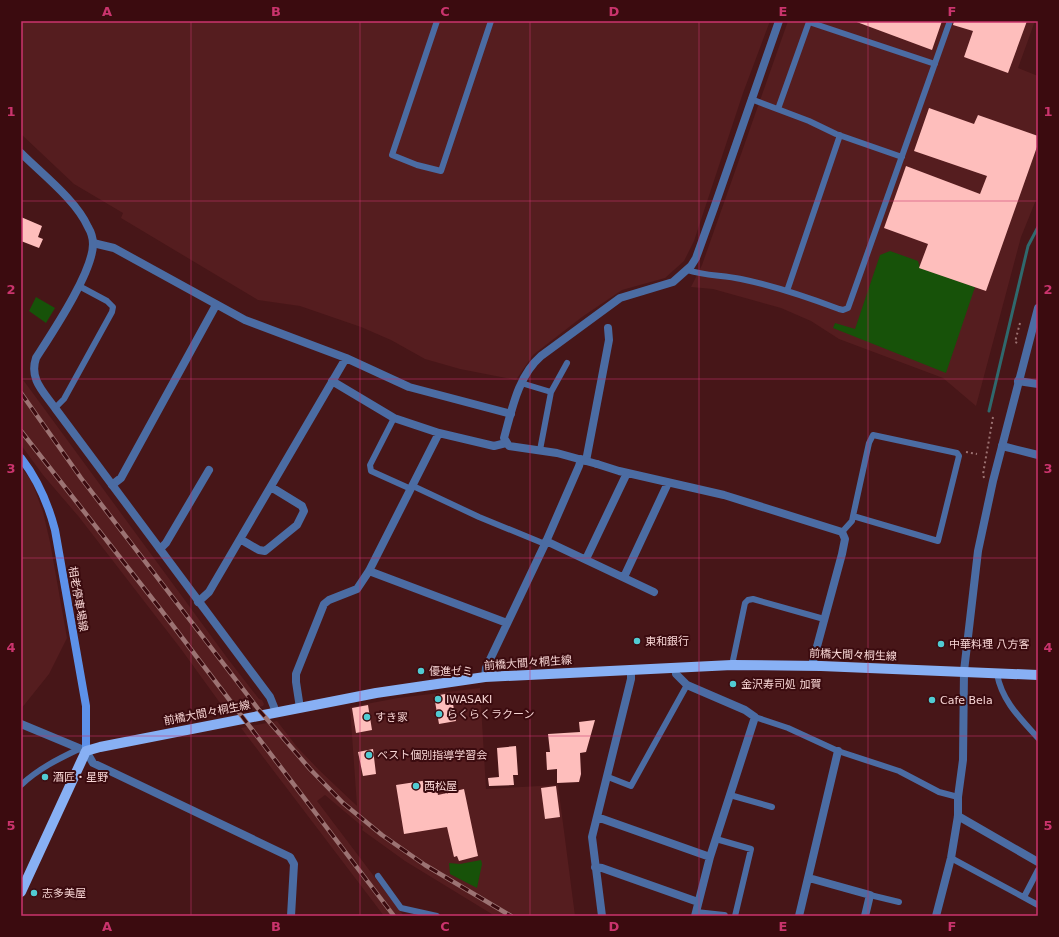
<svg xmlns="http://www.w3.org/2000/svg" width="1059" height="937" font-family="'DejaVu Sans','Noto Sans JP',sans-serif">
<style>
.built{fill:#551d1f}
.green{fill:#175209}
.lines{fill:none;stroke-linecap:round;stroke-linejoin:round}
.stream{stroke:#2f696d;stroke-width:3}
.building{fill:#febebc}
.path{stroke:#9b7171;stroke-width:2;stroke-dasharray:2 3;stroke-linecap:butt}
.service{stroke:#4b6ca3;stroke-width:6}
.minor{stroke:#4b6ca3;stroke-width:8}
.tertiary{stroke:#4b6ca3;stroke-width:8}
.secondary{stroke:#5d91e9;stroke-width:8}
.primary{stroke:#88b0f4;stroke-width:10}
.rail-casing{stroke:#9c7373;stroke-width:4.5}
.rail{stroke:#3b0b0f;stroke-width:3;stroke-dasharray:9;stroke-linecap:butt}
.grid{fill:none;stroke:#ca346d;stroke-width:1;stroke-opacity:0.55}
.poi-dot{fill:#51ccd3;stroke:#3b0b0f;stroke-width:1.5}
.labels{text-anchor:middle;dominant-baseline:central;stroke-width:4;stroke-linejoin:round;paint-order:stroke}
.street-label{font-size:11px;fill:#f8d6d5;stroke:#3b0b0f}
.poi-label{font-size:11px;fill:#f8d6d5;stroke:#3b0b0f;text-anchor:start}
.neatline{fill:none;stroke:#ca346d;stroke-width:1.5}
.grid-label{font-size:13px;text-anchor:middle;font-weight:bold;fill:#ca346d}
</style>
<rect width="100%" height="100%" fill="#471618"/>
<path class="built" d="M 21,21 L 770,21 L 743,93 L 694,241 L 684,261 L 665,278 L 622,290 L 582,317 L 533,355 L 516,380 L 460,369 L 425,359 L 391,340 L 361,327 L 300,306 L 258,300 L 121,218 L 123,213 L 74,184 L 21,134 Z
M 788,21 L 1035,21 L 1018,68 L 1038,76 L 1038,195 L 1021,237 L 976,406 L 943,378 L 839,339 L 811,321 L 781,308 L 713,289 L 691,287 L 702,265 Z
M 21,377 L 228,659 L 259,699 L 262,700 L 264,704 L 263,706 L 228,714 L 181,649 L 79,517 L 43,475 L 21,445 Z
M 21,467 L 32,482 L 43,512 L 50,542 L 67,638 L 49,674 L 21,709 Z
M 480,688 L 486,789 L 558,785 L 575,916 L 495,916 L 405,861 L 362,830 L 363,827 L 325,795 L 317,801 L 404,916 L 384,916 L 241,728 L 277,721 L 297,747 L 319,770 L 357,806 L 350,707 L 398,698 Z"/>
<path class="green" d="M 890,251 L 918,261 L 920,268 L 975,287 L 946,373 L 833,328 L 835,323 L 855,329 L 880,255 Z
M 36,297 L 55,308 L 46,323 L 29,311 Z
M 481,860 L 482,864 L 477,888 L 450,874 L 449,863 L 460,864 Z"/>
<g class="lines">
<path class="stream" d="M 989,411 L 1028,246 L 1038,227"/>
</g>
<path class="building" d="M 854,21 L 942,21 L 932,50 Z
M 954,21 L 1027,21 L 1008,73 L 964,57 L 973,31 L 953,25 Z
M 929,108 L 974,124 L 978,115 L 1038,136 L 1038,144 L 986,291 L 919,268 L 928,244 L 884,228 L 906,166 L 980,194 L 987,176 L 914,151 Z
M 21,217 L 42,226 L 38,237 L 43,239 L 39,248 L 21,241 Z
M 451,693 L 456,721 L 439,724 L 434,696 Z
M 368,705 L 372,730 L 356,733 L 352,708 Z
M 595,720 L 586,752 L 580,753 L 581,774 L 579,782 L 557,783 L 557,769 L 547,770 L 546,752 L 550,752 L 548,734 L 580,732 L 579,722 Z
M 516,746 L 518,775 L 513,775 L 514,785 L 489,786 L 488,778 L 499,777 L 497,748 Z
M 373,749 L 376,774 L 363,776 L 358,752 Z
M 435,779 L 438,795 L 464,789 L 478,856 L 459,861 L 457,856 L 454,857 L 447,827 L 404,834 L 396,785 Z
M 556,786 L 560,817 L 545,819 L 541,788 Z"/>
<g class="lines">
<path class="path" d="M 1020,323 L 1015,342 L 1020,344
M 966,452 L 977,454
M 984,478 L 983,474 L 993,417"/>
<path class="service" d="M 437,21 L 392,155 L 417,165 L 441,171 L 491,21
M 751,99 L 809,121 L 836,134 L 902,157
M 778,109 L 809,22 L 935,64
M 687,270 C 705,276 723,275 741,279 C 775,286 807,297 839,309 L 843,310 L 848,308 L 950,21
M 787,291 L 840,135
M 521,383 L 551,392
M 55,408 L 64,399 L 112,312 L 113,307 L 107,301 L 79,286
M 394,418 L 370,465 L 371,471 L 411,489
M 540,450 L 551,392 L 567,363
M 413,486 L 479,517 L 545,544
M 842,532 L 852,521 L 853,516 L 869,443 L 873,435 L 957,453 L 959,456 L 938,541 L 853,516
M 732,665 L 745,603 L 748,600 L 753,599 L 824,619
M 997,674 C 1002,701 1020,718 1038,738
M 755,717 L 788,728 L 838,751 L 899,771 L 939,792 L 958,797
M 608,777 L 631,786 L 687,685
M 21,785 C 38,769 58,759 79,749
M 730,795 L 772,807
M 716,839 L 751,849 L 735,916
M 951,858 L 1038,905
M 378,876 L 401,908 L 437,916
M 870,895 L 899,902
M 1024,897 L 1038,870"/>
<path class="minor" d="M 93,243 L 114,248 L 245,320 L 346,358 L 409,387 L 511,414
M 332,381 L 394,418 L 439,433 L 494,446 L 506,443
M 1018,381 L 1038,384
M 1002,446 L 1038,455
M 586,461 L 609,340 L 608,328
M 597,464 L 619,471 L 724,495 L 842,532 L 845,539 L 842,554 L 812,665
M 112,485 L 121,478 L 216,305
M 240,539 L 259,550 L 265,551 L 297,525 L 304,511 L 302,506 L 271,487
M 546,541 L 654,592
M 160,549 L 166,543 L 209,470
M 586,559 L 627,473
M 369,571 L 507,623
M 624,577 L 668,483
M 198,602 L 209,592 L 346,358
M 675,667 L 676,674 L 687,685 L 745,710 L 755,717 L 710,857 L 695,916
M 485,677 L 486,668 L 545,544 L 579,466 L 581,459
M 300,708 L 296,682 L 296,674 L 324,604 L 329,600 L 357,589 L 369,571 L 439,433
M 86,751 L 93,763 L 290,857 L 294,864 L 291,916
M 958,816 L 1038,862
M 597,817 L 710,857
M 595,867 L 602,868 L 698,902
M 809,878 L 870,895 L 865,916
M 696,913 L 724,916
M 602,916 L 592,837 L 631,679 L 631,669
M 799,916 L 838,751"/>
<path class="tertiary" d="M 21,153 C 42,174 76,200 88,227 C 91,232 93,238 93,244 C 93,272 52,333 36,358 C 29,379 43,391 55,408 L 270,697 L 276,712
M 597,464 L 557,453 L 509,446 L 504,438 C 512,409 518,376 541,356 L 620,298 L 673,282 L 691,266 L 696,258 L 714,208 L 779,21
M 21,724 L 86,751
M 936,916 L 951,858 L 958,816 L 958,797 L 963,760 L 964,671 L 978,551 L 993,481 L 1038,308"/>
<path class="secondary" d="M 21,458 C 38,480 48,503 55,530 L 86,706 L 86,751"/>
<path class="primary" d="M 21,892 L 86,751 L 100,747 L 376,693 L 485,677 L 732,665 L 821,666 L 1038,675"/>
<defs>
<path id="rail" d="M 21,393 L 81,478 L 259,710 L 310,769 L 343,803 L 382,835 L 425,865 L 511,916
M 21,431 L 158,606 L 394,916"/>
</defs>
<use href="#rail" class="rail-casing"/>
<use href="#rail" class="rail"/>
</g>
<path class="grid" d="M 191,21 L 191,916M 360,21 L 360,916M 530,21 L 530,916M 699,21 L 699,916M 868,21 L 868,916M 21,201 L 1038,201M 21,379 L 1038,379M 21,558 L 1038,558M 21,736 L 1038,736"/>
<g class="poi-dot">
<circle cx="637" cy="641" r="4"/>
<circle cx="941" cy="644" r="4"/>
<circle cx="421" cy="671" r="4"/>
<circle cx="733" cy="684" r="4"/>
<circle cx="438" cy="699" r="4"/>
<circle cx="932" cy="700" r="4"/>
<circle cx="439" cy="714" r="4"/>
<circle cx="367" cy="717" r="4"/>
<circle cx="369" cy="755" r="4"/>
<circle cx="45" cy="777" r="4"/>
<circle cx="416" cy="786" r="4"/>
<circle cx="34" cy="893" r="4"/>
</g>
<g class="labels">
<g class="street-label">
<text transform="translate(78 599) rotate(80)">相老停車場線</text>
<text transform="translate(853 655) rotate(2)">前橋大間々桐生線</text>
<text transform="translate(528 663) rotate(-4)">前橋大間々桐生線</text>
<text transform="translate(207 713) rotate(-11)">前橋大間々桐生線</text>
</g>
<g class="poi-label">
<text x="645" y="641">東和銀行</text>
<text x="949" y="644">中華料理 八方客</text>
<text x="429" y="671">優進ゼミ</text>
<text x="741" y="684">金沢寿司処 加賀</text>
<text x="446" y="699">IWASAKI</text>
<text x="940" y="700">Cafe Bela</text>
<text x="447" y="714">らくらくラクーン</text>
<text x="375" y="717">すき家</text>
<text x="377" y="755">ベスト個別指導学習会</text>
<text x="53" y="777">酒匠・星野</text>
<text x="424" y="786">西松屋</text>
<text x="42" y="893">志多美屋</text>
</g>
</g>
<rect width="1059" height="937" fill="none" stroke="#3b0b0f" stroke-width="44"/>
<rect x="22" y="22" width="1015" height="893" class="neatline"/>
<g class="grid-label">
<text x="107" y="16">A</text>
<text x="276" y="16">B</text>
<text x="445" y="16">C</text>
<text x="614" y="16">D</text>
<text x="783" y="16">E</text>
<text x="952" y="16">F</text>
<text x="11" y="116">1</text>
<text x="1048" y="116">1</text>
<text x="11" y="294">2</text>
<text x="1048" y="294">2</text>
<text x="11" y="473">3</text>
<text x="1048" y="473">3</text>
<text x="11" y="652">4</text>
<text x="1048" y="652">4</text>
<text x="11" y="830">5</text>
<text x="1048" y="830">5</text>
<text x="107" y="931">A</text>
<text x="276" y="931">B</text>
<text x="445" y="931">C</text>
<text x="614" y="931">D</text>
<text x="783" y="931">E</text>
<text x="952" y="931">F</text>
</g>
</svg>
